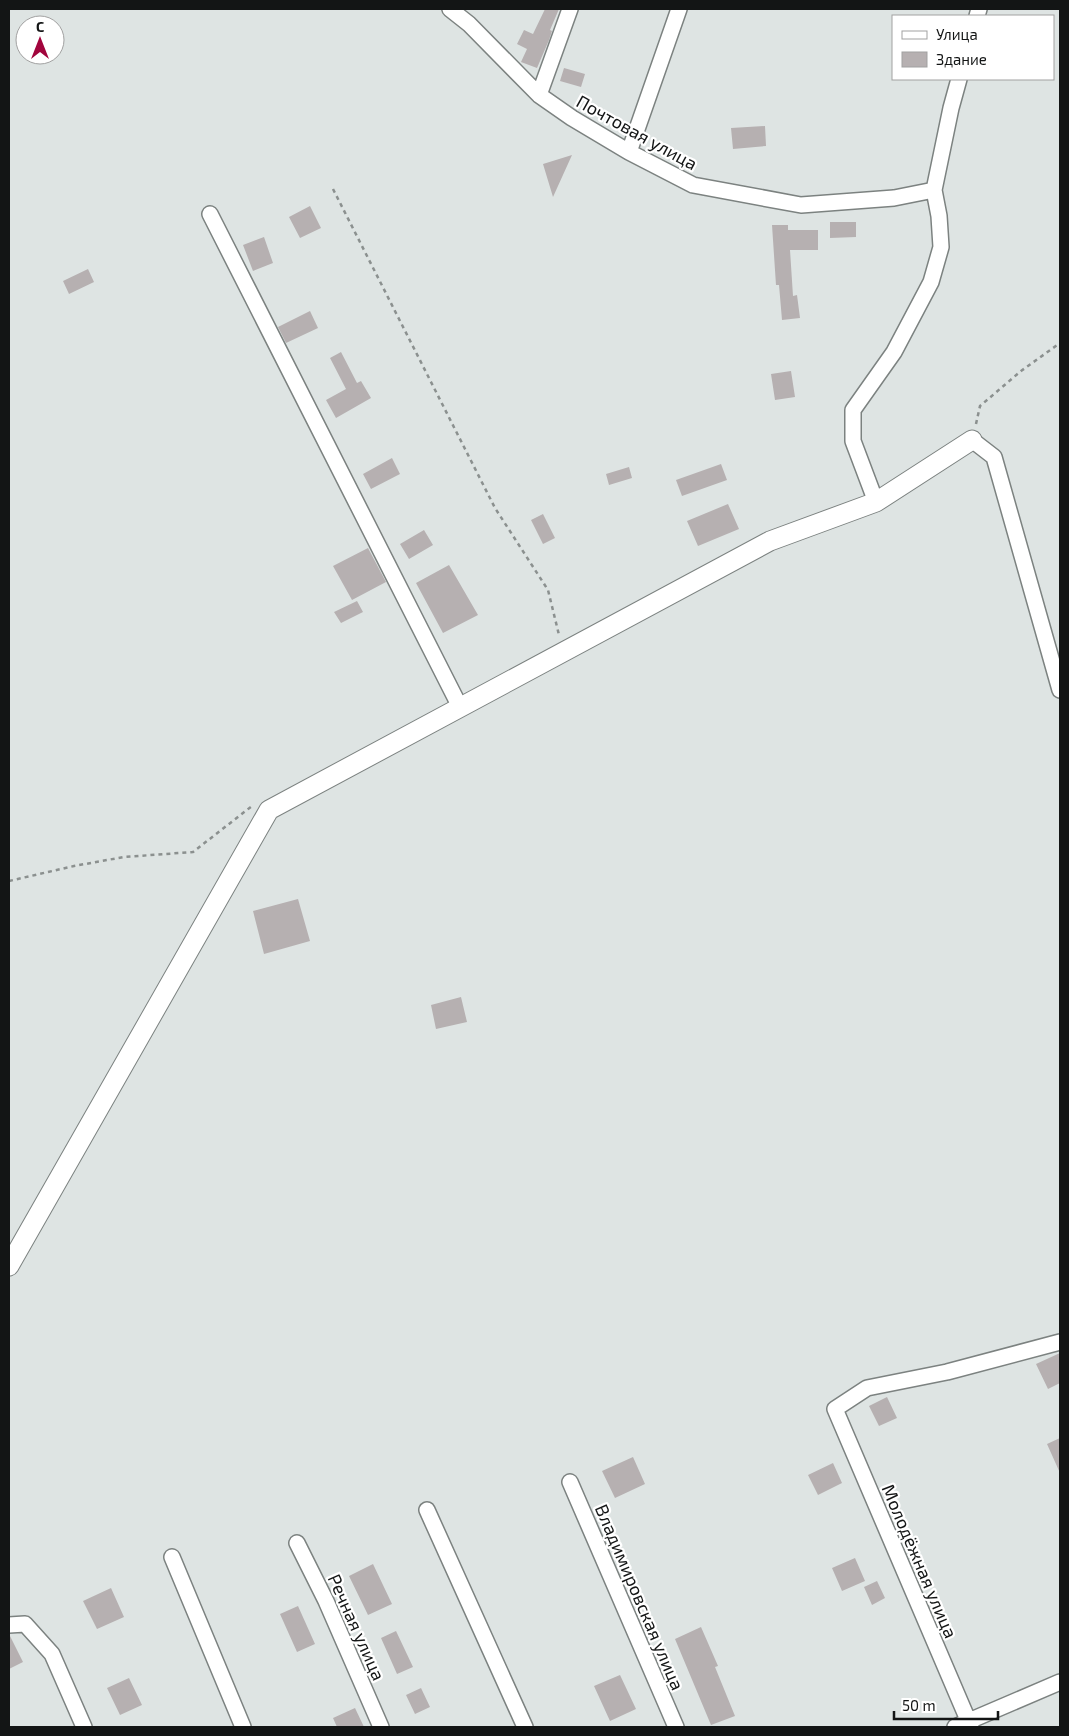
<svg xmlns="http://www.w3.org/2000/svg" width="1069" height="1736" font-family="'Exo 2',sans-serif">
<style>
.building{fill:#b6b0b1}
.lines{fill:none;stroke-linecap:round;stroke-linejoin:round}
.minor-casing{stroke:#7c8280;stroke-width:18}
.tertiary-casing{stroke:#7c8280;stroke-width:21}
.path{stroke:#8b908f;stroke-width:2.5;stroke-dasharray:4 4;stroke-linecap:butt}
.minor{stroke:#fff;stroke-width:15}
.tertiary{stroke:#fff;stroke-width:19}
.labels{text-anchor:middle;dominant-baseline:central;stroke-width:4.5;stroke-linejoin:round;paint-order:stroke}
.street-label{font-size:18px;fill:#131515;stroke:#fff}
</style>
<rect width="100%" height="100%" fill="#dee4e3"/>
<path class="building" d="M 545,9 L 559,9 L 550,30 L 552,31 L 549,40 L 537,68 L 521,62 L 527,49 L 517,44 L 524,30 L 533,34 Z
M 564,68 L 585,74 L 581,87 L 560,81 Z
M 765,126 L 766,146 L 733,149 L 731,128 Z
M 572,155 L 553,197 L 543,164 Z
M 310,206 L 321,228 L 300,238 L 289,217 Z
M 830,222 L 856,222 L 856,237 L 830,238 Z
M 772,225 L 788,225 L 788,230 L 818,230 L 818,250 L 790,250 L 793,296 L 797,295 L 800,318 L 782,320 L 779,285 L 776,285 Z
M 264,237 L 273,263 L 253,271 L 243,245 Z
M 88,269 L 94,282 L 69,294 L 63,281 Z
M 310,311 L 318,328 L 286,343 L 278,327 Z
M 341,352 L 357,383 L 361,381 L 371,398 L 336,418 L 326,400 L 346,389 L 330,358 Z
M 791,371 L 795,397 L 775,400 L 771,374 Z
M 392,458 L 400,474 L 371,489 L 363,474 Z
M 721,464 L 727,480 L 682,496 L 676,480 Z
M 629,467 L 632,478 L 609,485 L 606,474 Z
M 728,504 L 739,529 L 698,546 L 687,521 Z
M 543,514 L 555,538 L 543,544 L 531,520 Z
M 424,530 L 433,545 L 409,559 L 400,544 Z
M 368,548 L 386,582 L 352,600 L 333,566 Z
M 449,565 L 478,615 L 443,633 L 416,583 Z
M 357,601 L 363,612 L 341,623 L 334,612 Z
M 298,899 L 310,941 L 264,954 L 253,911 Z
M 461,997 L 467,1022 L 436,1029 L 431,1005 Z
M 1060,1353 L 1060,1383 L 1048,1389 L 1036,1364 Z
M 887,1397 L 897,1418 L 879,1426 L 869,1406 Z
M 1060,1438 L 1060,1473 L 1047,1444 Z
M 633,1457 L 645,1484 L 615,1498 L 602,1471 Z
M 833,1463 L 842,1483 L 818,1495 L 808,1475 Z
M 855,1558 L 865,1581 L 842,1591 L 832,1568 Z
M 373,1564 L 392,1604 L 368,1615 L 349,1576 Z
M 877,1581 L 885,1598 L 872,1605 L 864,1587 Z
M 111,1588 L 124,1617 L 97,1629 L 83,1601 Z
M 298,1606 L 315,1644 L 297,1652 L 280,1614 Z
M 701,1627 L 718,1666 L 715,1667 L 735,1716 L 711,1725 L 675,1639 Z
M 396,1631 L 413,1667 L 397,1674 L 381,1638 Z
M 9,1634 L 23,1662 L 9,1669 Z
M 620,1675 L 636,1709 L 610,1721 L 594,1686 Z
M 129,1678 L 142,1705 L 120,1715 L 107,1688 Z
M 421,1688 L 430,1707 L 415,1714 L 406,1695 Z
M 355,1708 L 364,1727 L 337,1727 L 333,1718 Z"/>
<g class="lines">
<defs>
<path id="minor" d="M 450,9 L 469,24 L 539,95 L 572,118 L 629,152 L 693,185 L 801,205 L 894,198 L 934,190
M 977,16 L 979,9
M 539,95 L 570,9
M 629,152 L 679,9
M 210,214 L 460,707
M 972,440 L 994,457 L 1060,690
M 876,502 L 853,441 L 853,410 L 894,352 L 931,282 L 941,247 L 939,216 L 934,190 L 951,108 L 959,79
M 570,1482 L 676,1727
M 427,1510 L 525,1727
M 297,1543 L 326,1601 L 381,1727
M 172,1557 L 243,1727
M 9,1625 L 25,1624 L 52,1654 L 84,1727
M 955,1727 L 1060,1682
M 971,1727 L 835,1409 L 867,1388 L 947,1372 L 1060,1342"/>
<path id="tertiary" d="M 9,1266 L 269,810 L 770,541 L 876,502 L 972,440"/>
</defs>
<use href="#minor" class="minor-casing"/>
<use href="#tertiary" class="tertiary-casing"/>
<path class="path" d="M 333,189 L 495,508 L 548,590 L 559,635
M 976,424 L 980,406 L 1021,371 L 1060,343
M 9,881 L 74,866 L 124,857 L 193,852 L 252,806"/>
<use href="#minor" class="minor"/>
<use href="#tertiary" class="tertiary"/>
</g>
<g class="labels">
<g class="street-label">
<text transform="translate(637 132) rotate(29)">Почтовая улица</text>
<text transform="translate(920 1561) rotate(67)">Молодёжная улица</text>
<text transform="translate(640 1597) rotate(67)">Владимировская улица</text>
<text transform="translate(357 1627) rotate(66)">Речная улица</text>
</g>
</g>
<rect width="1069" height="1736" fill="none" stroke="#131515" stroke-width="20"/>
<rect x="892" y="15" width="162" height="65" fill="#ffffff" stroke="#a1a1a1"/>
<rect x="902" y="31" width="25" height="8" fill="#ffffff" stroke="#a1a1a1"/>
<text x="936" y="40" font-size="15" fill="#131515">Улица</text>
<rect x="902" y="52" width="25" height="15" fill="#b6b0b1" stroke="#a1a1a1"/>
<text x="936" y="65" font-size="15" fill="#131515">Здание</text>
<g transform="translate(40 40)"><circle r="24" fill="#ffffff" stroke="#a1a1a1"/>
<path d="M0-4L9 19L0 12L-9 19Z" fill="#a2053d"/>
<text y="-8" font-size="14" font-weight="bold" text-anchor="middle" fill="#131515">С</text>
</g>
<path d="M894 1711v8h104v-8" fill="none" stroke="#131515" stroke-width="2.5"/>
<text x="902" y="1711" font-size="15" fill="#131515" stroke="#ffffff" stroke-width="4" paint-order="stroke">50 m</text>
</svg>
